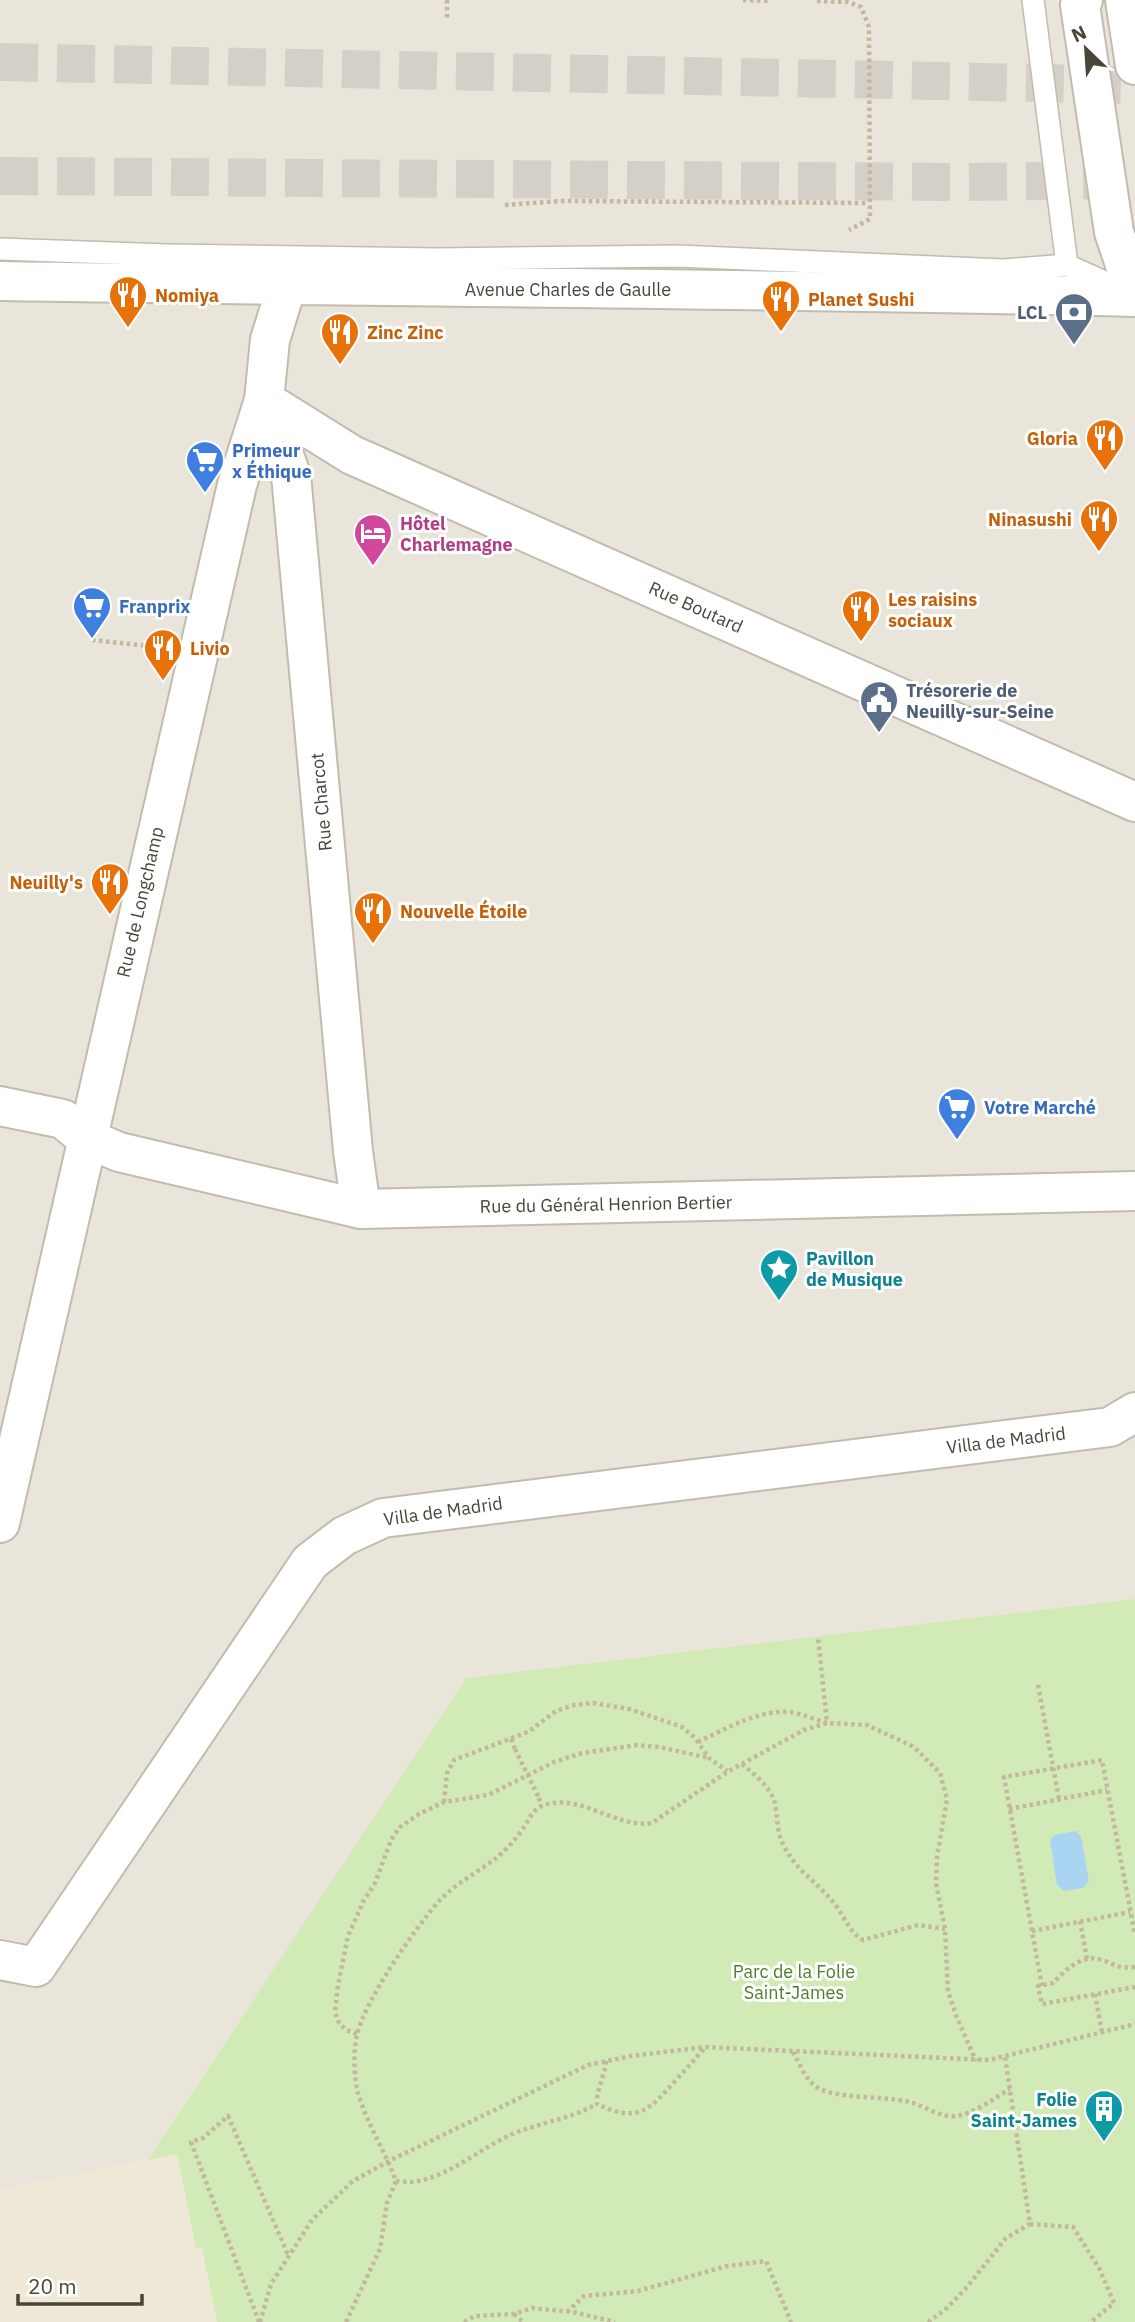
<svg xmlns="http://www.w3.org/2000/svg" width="1135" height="2322" viewBox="0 0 1135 2322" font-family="'IBM Plex Sans',sans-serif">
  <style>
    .residential { fill: #eae5da }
    .education { fill: #efe8d6 }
    .green { fill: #d2eab5 }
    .water { fill: #a9d4f2 }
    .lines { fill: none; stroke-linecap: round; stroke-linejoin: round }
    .trunk-tunnel { stroke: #d4d0c8; stroke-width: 38; stroke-dasharray: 38 19; stroke-linecap: butt }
    .service-casing { stroke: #c2bbae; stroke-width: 24 }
    .minor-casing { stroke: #c2bbae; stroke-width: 42 }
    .tertiary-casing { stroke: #c2bbae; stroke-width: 42 }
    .path { stroke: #c4b79f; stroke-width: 4.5; stroke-dasharray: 3.5 3.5; stroke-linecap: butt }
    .service { stroke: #fff; stroke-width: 21 }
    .minor { stroke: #fff; stroke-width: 38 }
    .tertiary { stroke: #fff; stroke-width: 38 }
    .path-bridge { stroke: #c4b79f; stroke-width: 4.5; stroke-dasharray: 3.5 3.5; stroke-linecap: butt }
    .labels { text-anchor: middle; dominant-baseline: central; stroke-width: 6; stroke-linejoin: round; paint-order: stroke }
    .street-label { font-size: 18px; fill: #4b4439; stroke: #fff }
    .food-label { font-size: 18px; font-weight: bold; fill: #c56008; stroke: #fff; text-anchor: start }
    .service-label { font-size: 18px; font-weight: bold; fill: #4e5e75; stroke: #fff; text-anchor: end }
    .shop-label { font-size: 18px; font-weight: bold; fill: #366cbe; stroke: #fff; text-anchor: start }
    .hotel-label { font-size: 18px; font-weight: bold; fill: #b23c85; stroke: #fff; text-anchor: start }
    .culture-label { font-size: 18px; font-weight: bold; fill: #0d838f; stroke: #fff; text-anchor: start }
    .park-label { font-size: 18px; fill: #4a7f2a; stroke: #fff }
  </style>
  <rect width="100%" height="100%" fill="#f6f3ec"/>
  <path class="residential" d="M 0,0 L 1135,0 L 1135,2322 L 0,2322 Z"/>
  <path class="education" d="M 177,2153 L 196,2248 L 202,2247 L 217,2322 L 0,2322 L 0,2190 Z"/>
  <path class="green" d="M 1135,1599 L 1135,2322 L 217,2322 L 202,2247 L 196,2248 L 177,2154 L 148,2160 L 466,1678 Z"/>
  <path class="water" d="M 1076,1831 L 1081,1837 L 1089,1881 L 1083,1888 L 1064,1891 L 1057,1885 L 1050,1840 L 1055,1835 Z"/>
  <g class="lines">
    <path class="trunk-tunnel" d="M 0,62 L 1135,85
      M 0,176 L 960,182 L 1135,180"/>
    <defs>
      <path id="service" d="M 1033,0 L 1067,265 L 1118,288
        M 0,249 L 167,255 L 437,259 L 678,256 L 1003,270 L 1067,265"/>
      <path id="minor" d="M 0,281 C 378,287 757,288 1135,297
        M 264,400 L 352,455 L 1135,802
        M 264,400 L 291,475 L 353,1151 L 361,1209
        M 0,1106 L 63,1119 L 86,1138 L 119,1152 L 361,1209 L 1135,1191
        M 0,1523 L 237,485 L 264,400 L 270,340 L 287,285
        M 0,1960 L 36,1967 L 310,1562 L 344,1536 L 383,1518 L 1110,1427 L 1135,1412"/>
      <path id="tertiary" d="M 1083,0 L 1080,5 L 1114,232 L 1135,294
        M 1125,0 L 1135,65"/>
    </defs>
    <use href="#service" class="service-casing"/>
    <use href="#minor" class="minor-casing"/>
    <use href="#tertiary" class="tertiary-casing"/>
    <path class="path" d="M 447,0 L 447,20
      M 743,0 L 771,1
      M 817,1 L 848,2 L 861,7 L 869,27 L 870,219 L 849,230
      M 505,205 L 561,201 L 868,203
      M 92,640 L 158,647
      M 1038,1685 L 1059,1799
      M 511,1739 L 515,1749
      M 698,1742 C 726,1729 757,1710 789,1712 C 801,1713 815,1720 827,1723 L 818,1637
      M 742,1764 C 754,1774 768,1785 774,1800 C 778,1814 776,1828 782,1842 C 796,1873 819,1882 837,1907 C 846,1920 850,1932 863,1940 L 918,1925 L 945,1929
      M 539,1798 L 541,1806
      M 444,1802 L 447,1773 L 454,1760 L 528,1732 L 556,1711 L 574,1705 L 593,1703 L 629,1709 L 682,1727 L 695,1738 L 709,1758 L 727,1771
      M 1009,1809 L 1107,1790
      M 1080,1921 L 1087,1959
      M 1032,1931 L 1130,1912
      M 1135,1967 C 1118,1969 1117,1965 1102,1960 C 1083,1953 1065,1970 1053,1983 L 1038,1986 L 1042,2004 L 1135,1987
      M 1042,1986 L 1004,1777 L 1102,1760 L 1135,1935
      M 1095,1994 L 1102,2032
      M 357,2034 L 346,2030 L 339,2023 L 335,2012 L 338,1985 L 348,1936 L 364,1900 L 375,1883 L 391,1840 L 400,1827 L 419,1814 L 444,1802 L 488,1795 L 554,1762 L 582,1753 L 637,1745 L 659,1747 L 709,1758
      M 793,2052 C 800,2064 805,2080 818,2088 C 838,2099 885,2096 910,2102 C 925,2106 940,2118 956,2116 C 974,2114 994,2098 1010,2089
      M 606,2061 C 605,2076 596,2090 597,2104 C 638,2124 649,2110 676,2080 C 686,2069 696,2059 705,2047
      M 396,2181 C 403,2181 411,2183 418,2181 C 452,2175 483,2146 515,2133 C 543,2122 570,2119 597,2104
      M 1030,2224 L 1073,2227 L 1099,2268 L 1114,2303 L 1091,2322
      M 567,2312 L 584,2296 L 638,2291 L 727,2266 L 766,2261 L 791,2322
      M 514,2314 L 523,2322
      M 259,2322 L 191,2142 L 203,2138 L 228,2116 L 289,2257
      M 260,2322 L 271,2284 L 312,2220 L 353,2181 L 389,2161 L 588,2065 L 631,2056 L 705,2047 L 989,2060 L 1135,2024
      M 346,2322 L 380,2249 L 387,2203 L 396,2181 C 385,2151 367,2124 358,2093 C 354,2078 353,2051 357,2035 C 365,2000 415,1928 440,1900 C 454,1885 479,1871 495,1859 C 505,1851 517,1838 524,1827 C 530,1818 533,1809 544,1805 C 581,1793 617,1829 652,1823 L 727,1772 L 804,1730 L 827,1723 L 867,1725 L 914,1747 L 940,1773 L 947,1799 L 937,1857 L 936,1883 L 945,1929 L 948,1992 L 957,2018 L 976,2061
      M 464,2322 L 475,2316 L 514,2314 L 532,2308 L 573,2312 L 615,2322
      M 928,2322 L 946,2309 L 967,2287 L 1006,2238 L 1030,2224 L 1005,2057"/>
    <use href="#service" class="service"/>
    <use href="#minor" class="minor"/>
    <use href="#tertiary" class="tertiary"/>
    <path class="path-bridge" d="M 515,1749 L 539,1798"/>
  </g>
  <defs>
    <symbol id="restaurant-pin" viewBox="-11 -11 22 30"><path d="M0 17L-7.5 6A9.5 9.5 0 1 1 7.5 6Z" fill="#e8710a" stroke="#fff"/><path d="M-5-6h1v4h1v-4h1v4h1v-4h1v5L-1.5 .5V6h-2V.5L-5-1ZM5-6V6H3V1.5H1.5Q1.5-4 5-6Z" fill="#fff"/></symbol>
    <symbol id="bank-pin" viewBox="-11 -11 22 30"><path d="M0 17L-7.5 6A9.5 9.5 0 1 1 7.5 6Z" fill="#5c6f8a" stroke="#fff"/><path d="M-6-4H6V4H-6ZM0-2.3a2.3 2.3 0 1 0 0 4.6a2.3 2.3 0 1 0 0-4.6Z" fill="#fff"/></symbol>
    <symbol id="supermarket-pin" viewBox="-11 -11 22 30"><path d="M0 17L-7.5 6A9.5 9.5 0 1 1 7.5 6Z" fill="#3f7fe0" stroke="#fff"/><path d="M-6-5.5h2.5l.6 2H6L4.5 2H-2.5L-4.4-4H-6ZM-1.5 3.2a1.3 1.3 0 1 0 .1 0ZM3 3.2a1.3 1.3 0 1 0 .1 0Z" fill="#fff"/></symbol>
    <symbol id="hotel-pin" viewBox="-11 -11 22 30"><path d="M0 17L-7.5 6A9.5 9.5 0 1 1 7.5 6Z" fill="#d1479c" stroke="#fff"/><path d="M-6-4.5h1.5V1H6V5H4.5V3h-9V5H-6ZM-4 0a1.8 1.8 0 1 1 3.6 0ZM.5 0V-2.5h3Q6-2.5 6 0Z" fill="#fff"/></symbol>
    <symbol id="civic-pin" viewBox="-11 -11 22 30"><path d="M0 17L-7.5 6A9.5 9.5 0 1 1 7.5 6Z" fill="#5c6f8a" stroke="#fff"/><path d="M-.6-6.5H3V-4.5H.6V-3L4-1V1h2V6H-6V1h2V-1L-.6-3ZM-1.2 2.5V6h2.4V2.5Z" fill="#fff"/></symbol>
    <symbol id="sight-pin" viewBox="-11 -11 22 30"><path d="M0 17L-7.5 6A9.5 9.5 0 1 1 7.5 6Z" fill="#0f9aa8" stroke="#fff"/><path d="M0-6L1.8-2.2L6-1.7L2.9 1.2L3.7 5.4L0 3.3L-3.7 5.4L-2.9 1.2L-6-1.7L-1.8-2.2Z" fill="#fff"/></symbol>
    <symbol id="building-pin" viewBox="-11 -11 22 30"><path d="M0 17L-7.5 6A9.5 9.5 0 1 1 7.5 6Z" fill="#0f9aa8" stroke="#fff"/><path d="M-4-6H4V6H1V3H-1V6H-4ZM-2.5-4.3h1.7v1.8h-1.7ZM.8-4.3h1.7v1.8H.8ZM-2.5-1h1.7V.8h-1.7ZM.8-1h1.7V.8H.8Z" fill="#fff"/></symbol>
  </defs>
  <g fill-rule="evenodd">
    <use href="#restaurant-pin" x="106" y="273" width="44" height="60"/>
    <use href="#restaurant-pin" x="759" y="277" width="44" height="60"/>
    <use href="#bank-pin" x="1052" y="290" width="44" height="60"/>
    <use href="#restaurant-pin" x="318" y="310" width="44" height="60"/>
    <use href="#restaurant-pin" x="1083" y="416" width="44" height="60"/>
    <use href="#supermarket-pin" x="183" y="438" width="44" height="60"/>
    <use href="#restaurant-pin" x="1077" y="497" width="44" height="60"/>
    <use href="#hotel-pin" x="351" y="511" width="44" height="60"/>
    <use href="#supermarket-pin" x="70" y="584" width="44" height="60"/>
    <use href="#restaurant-pin" x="839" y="587" width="44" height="60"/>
    <use href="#restaurant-pin" x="141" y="626" width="44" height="60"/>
    <use href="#civic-pin" x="857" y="678" width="44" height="60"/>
    <use href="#restaurant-pin" x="88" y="860" width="44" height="60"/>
    <use href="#restaurant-pin" x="351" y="889" width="44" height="60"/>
    <use href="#supermarket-pin" x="935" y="1085" width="44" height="60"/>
    <use href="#sight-pin" x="757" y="1246" width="44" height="60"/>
    <use href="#building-pin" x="1082" y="2087" width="44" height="60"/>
  </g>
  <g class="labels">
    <g class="street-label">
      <text x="568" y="289">Avenue Charles de Gaulle</text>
      <text transform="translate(696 607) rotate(24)">Rue Boutard</text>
      <text transform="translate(321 802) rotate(-95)">Rue Charcot</text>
      <text transform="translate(140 902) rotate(-77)">Rue de Longchamp</text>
      <text transform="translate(606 1204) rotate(-1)">Rue du Général Henrion Bertier</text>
      <text transform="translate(1006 1440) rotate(-7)">Villa de Madrid</text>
      <text transform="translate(443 1511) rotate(-8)">Villa de Madrid</text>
    </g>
    <g class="food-label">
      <text x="155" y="295">Nomiya</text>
      <text x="808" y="299">Planet Sushi</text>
      <text x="367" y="332">Zinc Zinc</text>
      <text x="1078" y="438" text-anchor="end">Gloria</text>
      <text x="1072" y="519" text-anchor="end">Ninasushi</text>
      <text x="888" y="599">Les raisins<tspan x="888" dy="21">sociaux</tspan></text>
      <text x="190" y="648">Livio</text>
      <text x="83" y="882" text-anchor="end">Neuilly's</text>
      <text x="400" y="911">Nouvelle Étoile</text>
    </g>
    <g class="service-label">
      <text x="1047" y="312">LCL</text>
      <text x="906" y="690" text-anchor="start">Trésorerie de<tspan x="906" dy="21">Neuilly-sur-Seine</tspan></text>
    </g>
    <g class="shop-label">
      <text x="232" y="450">Primeur<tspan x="232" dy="21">x Éthique</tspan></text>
      <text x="119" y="606">Franprix</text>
      <text x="984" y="1107">Votre Marché</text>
    </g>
    <g class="hotel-label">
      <text x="400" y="523">Hôtel<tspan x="400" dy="21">Charlemagne</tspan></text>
    </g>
    <g class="culture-label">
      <text x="806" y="1258">Pavillon<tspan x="806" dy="21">de Musique</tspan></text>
      <text x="1077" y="2099" text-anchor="end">Folie<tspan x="1077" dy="21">Saint-James</tspan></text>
    </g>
    <g class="park-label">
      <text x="794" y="1971">Parc de la Folie<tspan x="794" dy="21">Saint-James</tspan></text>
    </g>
  </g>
  <g transform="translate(1086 49) rotate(335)" stroke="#ffffff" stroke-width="5" paint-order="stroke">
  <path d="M0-5L12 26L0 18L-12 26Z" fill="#4b4439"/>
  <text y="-10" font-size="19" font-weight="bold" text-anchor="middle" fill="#4b4439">N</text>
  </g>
  <path d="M18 2294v10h124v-10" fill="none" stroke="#4b4439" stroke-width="3.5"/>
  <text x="28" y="2294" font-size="21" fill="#4b4439" stroke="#ffffff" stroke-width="5" paint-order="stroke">20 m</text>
</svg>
